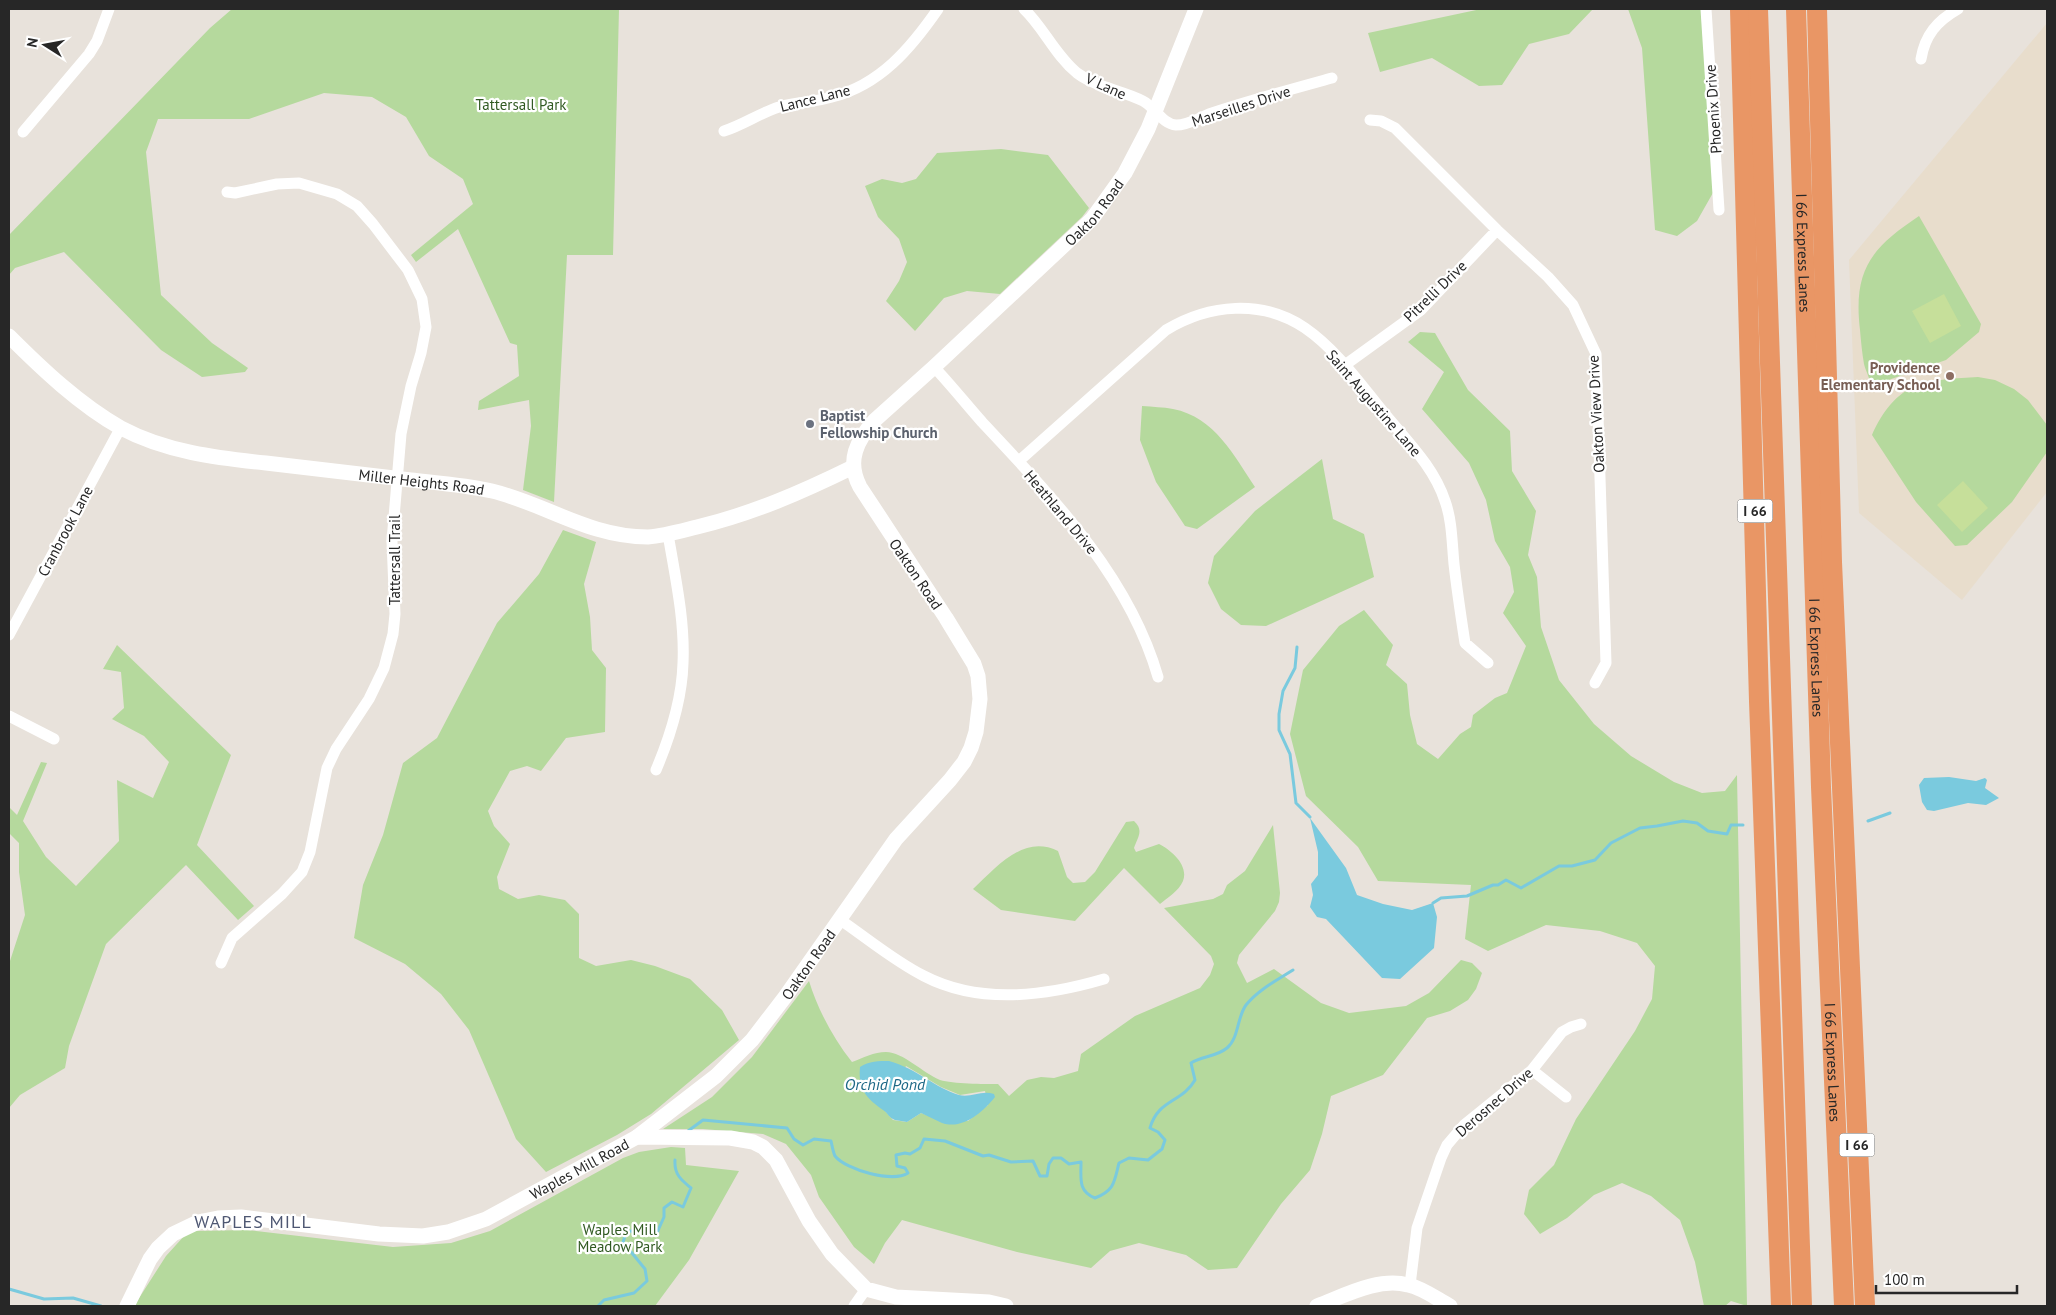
<svg xmlns="http://www.w3.org/2000/svg" width="2056" height="1315" viewBox="0 0 2056 1315" font-family="'PT Sans',sans-serif">
  <style>
    .education { fill: #e8ddcc }
    .green { fill: #b5d99d; fill-rule: evenodd }
    .pitch { fill: #c6df9a }
    .water { fill: #7acade }
    .lines { fill: none; stroke-linecap: round; stroke-linejoin: round }
    .stream { stroke: #7acade; stroke-width: 3 }
    .street { stroke: #fff; stroke-width: 11 }
    .secondary { stroke: #fff; stroke-width: 15 }
    .highway { stroke: #e99665; stroke-width: 20 }
    .education-dot { fill: #8d6e63; stroke: #fff; stroke-width: 2 }
    .worship-dot { fill: #6b7280; stroke: #fff; stroke-width: 2 }
    .labels { text-anchor: middle; dominant-baseline: central; stroke-width: 4.5; stroke-linejoin: round; paint-order: stroke }
    .shield { fill: #fff; stroke: #686868; stroke-width: 1 }
    .shield-label { font-size: 14px; font-weight: bold; fill: #272727 }
    .street-label { font-size: 15px; fill: #272727; stroke: #fff }
    .park-label { font-size: 15px; fill: #315a22; stroke: #fff }
    .education-label { font-size: 15px; font-weight: bold; fill: #785e54; stroke: #fff; text-anchor: end }
    .worship-label { font-size: 15px; font-weight: bold; fill: #5b616d; stroke: #fff; text-anchor: start }
    .water-label { font-size: 16px; font-style: italic; fill: #1d6886; stroke: #fff }
    .quarter-label { font-size: 18px; letter-spacing: 1px; fill: #4e5772; stroke: #fff }
  </style>
  <rect width="100%" height="100%" fill="#e8e2db"/>
  <path class="education" d="M 2047,23 L 2047,492 L 1962,600 L 1859,513 L 1849,260 Z"/>
  <path class="green" d="M 232,9 L 619,9 L 613,255 L 567,255 L 554,502 L 523,490 L 531,426 L 529,400 L 478,410 L 479,401 L 519,376 L 517,345 L 510,343 L 458,229 L 416,262 L 411,255 L 473,204 L 463,179 L 429,156 L 406,117 L 372,97 L 324,93 L 249,119 L 158,119 L 146,152 L 161,295 L 212,343 L 248,368 L 245,372 L 202,377 L 161,350 L 64,252 L 15,268 L 9,275 L 9,235 L 210,28 Z
    M 1481,9 L 1593,9 L 1569,34 L 1529,44 L 1502,85 L 1479,86 L 1432,58 L 1380,72 L 1368,33 Z
    M 1628,9 L 1701,9 L 1714,191 L 1697,221 L 1677,236 L 1655,230 L 1642,48 Z
    M 1001,149 L 1048,155 L 1089,208 L 1082,217 L 1000,294 L 967,291 L 944,298 L 915,331 L 886,301 L 899,281 L 907,262 L 899,239 L 878,217 L 865,186 L 882,179 L 902,183 L 916,179 L 937,153 Z
    M 1919,216 L 1981,324 L 1979,332 L 1946,360 L 1871,386 C 1870,378 1866,372 1864,364 C 1862,353 1861,341 1860,330 C 1853,270 1871,248 1919,216 Z
    M 1420,332 L 1435,333 L 1468,390 L 1510,431 L 1512,471 L 1536,511 L 1528,555 L 1537,577 L 1541,627 L 1559,680 L 1594,724 L 1631,756 L 1674,782 L 1702,793 L 1725,791 L 1737,775 L 1747,1306 L 1731,1301 L 1725,1306 L 1704,1306 L 1695,1262 L 1680,1220 L 1651,1196 L 1622,1183 L 1594,1195 L 1567,1218 L 1540,1234 L 1524,1214 L 1529,1190 L 1554,1165 L 1576,1119 L 1635,1031 L 1652,999 L 1655,966 L 1637,943 L 1600,931 L 1546,925 L 1488,951 L 1465,939 L 1471,885 L 1378,881 L 1358,847 L 1306,796 L 1290,734 L 1303,670 L 1339,626 L 1364,610 L 1393,645 L 1386,665 L 1407,684 L 1410,715 L 1417,744 L 1438,759 L 1460,734 L 1471,727 L 1473,715 L 1495,698 L 1507,693 L 1526,646 L 1503,613 L 1514,592 L 1510,567 L 1495,541 L 1486,500 L 1469,463 L 1422,409 L 1444,372 L 1408,342 Z
    M 1978,377 L 1995,380 L 2014,389 L 2028,400 L 2047,425 L 2047,452 L 2012,502 L 1967,545 L 1955,546 L 1916,502 L 1872,435 C 1879,418 1894,395 1912,388 C 1932,379 1957,378 1978,377 Z
    M 1142,406 C 1153,407 1163,407 1173,409 C 1215,417 1234,456 1255,487 L 1197,529 L 1185,526 L 1156,482 L 1140,440 Z
    M 1322,459 L 1333,519 L 1364,534 L 1374,577 L 1266,626 L 1241,625 L 1221,609 L 1208,583 L 1214,556 L 1255,511 Z
    M 563,530 L 596,542 L 584,584 L 590,617 L 592,650 L 606,668 L 605,732 L 566,738 L 541,771 L 527,766 L 510,771 L 488,811 L 494,826 L 510,844 L 497,877 L 499,889 L 518,899 L 539,895 L 565,900 L 579,914 L 579,958 L 596,966 L 631,960 L 655,966 L 690,979 L 722,1010 L 739,1040 L 651,1114 L 617,1135 L 546,1172 L 516,1139 L 469,1030 L 441,994 L 405,964 L 354,938 L 363,885 L 383,835 L 403,763 L 437,738 L 497,623 L 539,574 Z
    M 117,645 L 231,755 L 197,845 L 254,906 L 238,920 L 186,865 L 106,944 L 69,1046 L 65,1068 L 20,1095 L 9,1108 L 9,964 L 25,915 L 19,872 L 19,843 L 9,833 L 9,807 L 17,815 L 41,762 L 47,763 L 23,821 L 46,857 L 76,886 L 119,841 L 117,780 L 153,798 L 169,762 L 144,736 L 112,719 L 124,708 L 121,672 L 103,669 Z
    M 1134,821 C 1144,830 1138,837 1134,848 L 1136,852 L 1159,844 C 1171,850 1189,865 1183,881 C 1179,891 1167,898 1160,904 L 1124,868 L 1075,921 L 1001,910 L 973,889 C 997,867 1023,834 1058,851 L 1067,877 L 1073,883 L 1085,882 L 1095,872 L 1126,822 Z
    M 1273,825 L 1280,893 L 1279,902 L 1275,911 L 1239,955 L 1237,963 L 1247,983 L 1274,969 L 1321,1003 L 1349,1013 L 1406,1006 L 1429,993 L 1461,960 L 1472,963 L 1482,973 L 1476,989 L 1468,1000 L 1450,1011 L 1427,1018 L 1383,1075 L 1331,1096 L 1322,1134 L 1310,1170 L 1281,1204 L 1237,1268 L 1208,1270 L 1186,1255 L 1139,1243 L 1110,1251 L 1091,1268 L 1017,1252 L 902,1220 L 885,1243 L 874,1264 L 854,1247 L 819,1197 L 811,1175 L 786,1144 L 763,1134 L 703,1129 L 663,1129 L 712,1097 L 752,1057 L 809,981 C 818,1010 833,1038 852,1062 C 863,1058 874,1052 886,1052 C 903,1052 923,1073 940,1080 C 953,1084 984,1084 998,1084 L 1009,1096 L 1027,1080 L 1041,1077 L 1054,1078 L 1078,1071 L 1081,1054 L 1135,1016 L 1200,988 L 1210,975 L 1214,964 L 1211,956 L 1164,908 L 1213,899 L 1223,894 L 1227,885 L 1245,871 ZM 906,1066 L 941,1087 L 960,1095 L 985,1091 L 988,1105 L 968,1121 L 929,1116 L 921,1113 L 907,1122 L 893,1120 L 885,1111 Z
    M 671,1147 L 685,1148 L 686,1165 L 739,1171 L 689,1260 L 655,1306 L 134,1306 L 166,1256 L 185,1235 L 195,1231 L 247,1230 L 393,1247 L 451,1243 L 490,1231 L 623,1158 L 639,1152 Z"/>
  <path class="pitch" d="M 1944,294 L 1961,326 L 1930,343 L 1912,311 Z
    M 1963,481 L 1988,508 L 1962,532 L 1937,505 Z"/>
  <path class="water" d="M 1949,777 L 1976,781 L 1985,778 L 1987,780 L 1985,788 L 1999,798 L 1986,805 L 1968,803 L 1934,811 L 1927,810 L 1922,802 L 1919,785 L 1924,778 Z
    M 1310,818 L 1346,868 L 1357,895 L 1383,904 L 1412,910 L 1433,903 L 1437,917 L 1434,948 L 1400,979 L 1382,978 L 1326,919 L 1317,917 L 1310,907 L 1313,895 L 1311,884 L 1318,875 L 1318,852 Z
    M 889,1061 C 916,1068 935,1088 959,1095 C 971,1098 981,1090 994,1094 L 995,1097 C 983,1112 963,1130 942,1123 C 935,1120 928,1116 921,1113 L 907,1122 C 903,1121 899,1121 895,1120 C 889,1118 888,1113 883,1110 C 866,1098 858,1089 860,1067 C 869,1061 879,1061 889,1061 Z"/>
  <g class="lines">
    <path class="stream" d="M 1297,647 L 1295,668 L 1283,691 L 1279,714 L 1279,730 L 1290,754 L 1296,803 L 1310,817
      M 1868,821 L 1890,813
      M 1433,903 L 1441,898 L 1467,896 L 1493,885 L 1498,885 L 1506,880 L 1521,888 L 1559,866 L 1572,866 L 1595,860 L 1611,843 L 1640,828 L 1657,826 L 1683,821 L 1697,823 L 1708,831 L 1727,834 L 1731,825 L 1743,825
      M 688,1131 L 703,1120 L 787,1128 L 794,1139 L 803,1145 L 814,1139 L 831,1141 C 832,1145 833,1152 835,1156 C 846,1170 893,1183 908,1173 L 905,1168 L 897,1166 L 896,1155 L 905,1153 L 910,1154 L 920,1148 L 924,1139 L 945,1141 L 983,1156 L 989,1155 L 1011,1162 L 1033,1161 L 1040,1176 L 1047,1176 L 1049,1164 L 1053,1158 L 1061,1158 L 1069,1164 L 1081,1162 C 1081,1179 1078,1191 1095,1198 C 1115,1190 1114,1182 1119,1163 L 1129,1158 L 1148,1160 L 1162,1149 L 1165,1140 L 1158,1132 L 1150,1128 C 1158,1099 1182,1103 1195,1080 L 1191,1063 C 1202,1056 1216,1057 1227,1048 C 1239,1038 1237,1017 1246,1005 C 1258,990 1277,980 1293,970
      M 9,1289 L 44,1299 L 73,1298 L 101,1306
      M 598,1306 L 604,1300 L 634,1293 L 647,1281 L 645,1269 L 623,1242 L 626,1233 L 634,1230 L 656,1235 L 664,1217 L 664,1208 L 672,1202 L 683,1207 L 691,1188 C 681,1180 674,1174 675,1160"/>
    <path class="street" d="M 1024,9 C 1044,28 1055,55 1077,73 C 1097,88 1122,90 1143,101 C 1155,107 1162,124 1176,125 C 1189,125 1200,117 1212,113 C 1251,100 1292,89 1332,78
      M 1706,9 L 1719,210
      M 1921,59 C 1925,35 1937,21 1958,9
      M 1370,120 L 1381,121 L 1395,128 L 1497,230 L 1548,277 L 1573,305 L 1596,354 L 1606,663 L 1595,683
      M 724,131 C 743,125 760,113 779,107 C 797,102 815,102 832,97 C 880,85 911,48 938,9
      M 23,132 L 89,54 L 97,41 L 109,9
      M 1345,365 L 1421,310 L 1497,230
      M 934,367 C 951,385 966,404 982,422 C 1052,497 1129,576 1158,677
      M 1019,461 L 1166,330 C 1209,304 1262,299 1305,328 C 1337,350 1361,385 1385,414 C 1407,441 1434,467 1445,501 C 1452,520 1452,543 1454,564 C 1457,591 1461,617 1465,643 L 1488,663
      M 9,635 L 121,427
      M 9,716 L 54,739
      M 656,770 C 670,737 682,698 683,663 C 685,620 675,576 668,534
      M 839,919 C 867,938 894,961 924,976 C 980,1005 1046,996 1104,979
      M 221,963 L 232,938 L 282,894 L 302,872 L 310,852 L 327,768 L 336,749 L 369,699 L 384,668 L 393,634 L 395,614 L 392,541 L 401,434 L 411,386 L 421,353 L 426,327 L 422,299 L 408,270 L 373,224 L 357,206 L 337,194 L 299,183 L 277,184 L 235,193 L 227,192
      M 1532,1070 L 1566,1097
      M 1410,1285 L 1417,1228 L 1441,1158 L 1447,1145 L 1464,1125 L 1532,1070 L 1562,1032 L 1571,1027 L 1581,1024
      M 854,1306 L 866,1289"/>
    <g class="secondary">
      <path id="s1" d="M 9,336 C 42,369 80,405 121,428 C 166,452 217,458 266,463 C 314,469 363,474 411,480 C 438,483 465,485 492,491 C 546,504 589,537 648,537 C 664,536 681,531 697,527 C 752,514 802,492 853,467"/>
      <path id="s2" d="M 637,1137 L 716,1076 L 752,1040 L 785,997 L 896,839 L 950,780 L 964,762 L 971,748 L 976,732 L 980,699 L 978,676 L 974,664 L 946,618 L 860,487 C 846,461 857,440 875,420 L 934,367 L 1092,219 L 1125,173 L 1148,129 L 1196,9"/>
      <path id="s3" d="M 127,1306 L 150,1259 L 158,1248 L 173,1234 L 198,1222 L 218,1218 L 241,1217 L 379,1234 L 423,1236 L 448,1232 L 486,1219 L 637,1137 L 730,1138 L 753,1142 L 763,1147 L 776,1160 L 809,1221 L 825,1244 L 832,1254 L 866,1289 L 896,1297 L 989,1302 L 1006,1306"/>
      <path d="M 1317,1306 C 1344,1296 1378,1277 1408,1285 C 1423,1288 1437,1299 1450,1306"/>
    </g>
    <g class="highway">
      <path d="M 1740,9 L 1759,701 L 1781,1306"/>
      <path d="M 1758,9 L 1802,1306"/>
      <path id="s4" d="M 1796,9 L 1821,787 L 1844,1306"/>
      <path d="M 1817,9 L 1832,562 L 1865,1306"/>
    </g>
  </g>
  <circle class="education-dot" cx="1950" cy="376" r="5"/>
  <circle class="worship-dot" cx="810" cy="424" r="5"/>
  <g class="labels">
    <g class="shield">
      <rect x="1737.5" y="499.5" width="35" height="23" rx="4"/>
      <rect x="1839.5" y="1133.5" width="35" height="23" rx="4"/>
    </g>
    <g class="shield-label">
      <text x="1755" y="511">I 66</text>
      <text x="1857" y="1145">I 66</text>
    </g>
    <g class="street-label">
      <text transform="translate(1106 86) rotate(24)">V Lane</text>
      <text transform="translate(815 98) rotate(-14)">Lance Lane</text>
      <text transform="translate(1241 106) rotate(-18)">Marseilles Drive</text>
      <text transform="translate(1713 109) rotate(-94)">Phoenix Drive</text>
      <text stroke="none"><textPath href="#s2" startOffset="1189">Oakton Road</textPath></text>
      <text stroke="none"><textPath href="#s4" startOffset="244">I 66 Express Lanes</textPath></text>
      <text transform="translate(1435 291) rotate(-44)">Pitrelli Drive</text>
      <text transform="translate(1374 403) rotate(49)">Saint Augustine Lane</text>
      <text transform="translate(1596 414) rotate(-93)">Oakton View Drive</text>
      <text stroke="none"><textPath href="#s1" startOffset="452">Miller Heights Road</textPath></text>
      <text transform="translate(1061 512) rotate(50)">Heathland Drive</text>
      <text transform="translate(65 531) rotate(-62)">Cranbrook Lane</text>
      <text transform="translate(394 560) rotate(-90)">Tattersall Trail</text>
      <text transform="translate(916 574) rotate(56)">Oakton Road</text>
      <text stroke="none"><textPath href="#s4" startOffset="649">I 66 Express Lanes</textPath></text>
      <text stroke="none"><textPath href="#s2" startOffset="245">Oakton Road</textPath></text>
      <text stroke="none"><textPath href="#s4" startOffset="1054">I 66 Express Lanes</textPath></text>
      <text transform="translate(1494 1102) rotate(-41)">Derosnec Drive</text>
      <text stroke="none"><textPath href="#s3" startOffset="512">Waples Mill Road</textPath></text>
    </g>
    <g class="park-label">
      <text x="521" y="104">Tattersall Park</text>
      <text x="620" y="1229">Waples Mill<tspan x="620" dy="17">Meadow Park</tspan></text>
    </g>
    <g class="education-label">
      <text x="1940" y="367">Providence<tspan x="1940" dy="17">Elementary School</tspan></text>
    </g>
    <g class="worship-label">
      <text x="820" y="415">Baptist<tspan x="820" dy="17">Fellowship Church</tspan></text>
    </g>
    <g class="water-label">
      <text x="885" y="1084">Orchid Pond</text>
    </g>
    <g class="quarter-label">
      <text x="253" y="1221">WAPLES MILL</text>
    </g>
  </g>
  <rect width="2056" height="1315" fill="none" stroke="#272727" stroke-width="20"/>
  <g transform="translate(45 45) rotate(281)" stroke="#ffffff" stroke-width="4" paint-order="stroke">
  <path d="M0-4L9 19L0 12L-9 19Z" fill="#272727"/>
  <text y="-8" font-size="14" font-weight="bold" text-anchor="middle" fill="#272727">N</text>
  </g>
  <path d="M1876 1285v8h141v-8" fill="none" stroke="#272727" stroke-width="2.5"/>
  <text x="1884" y="1285" font-size="15" fill="#272727" stroke="#ffffff" stroke-width="4" paint-order="stroke">100 m</text>
</svg>
